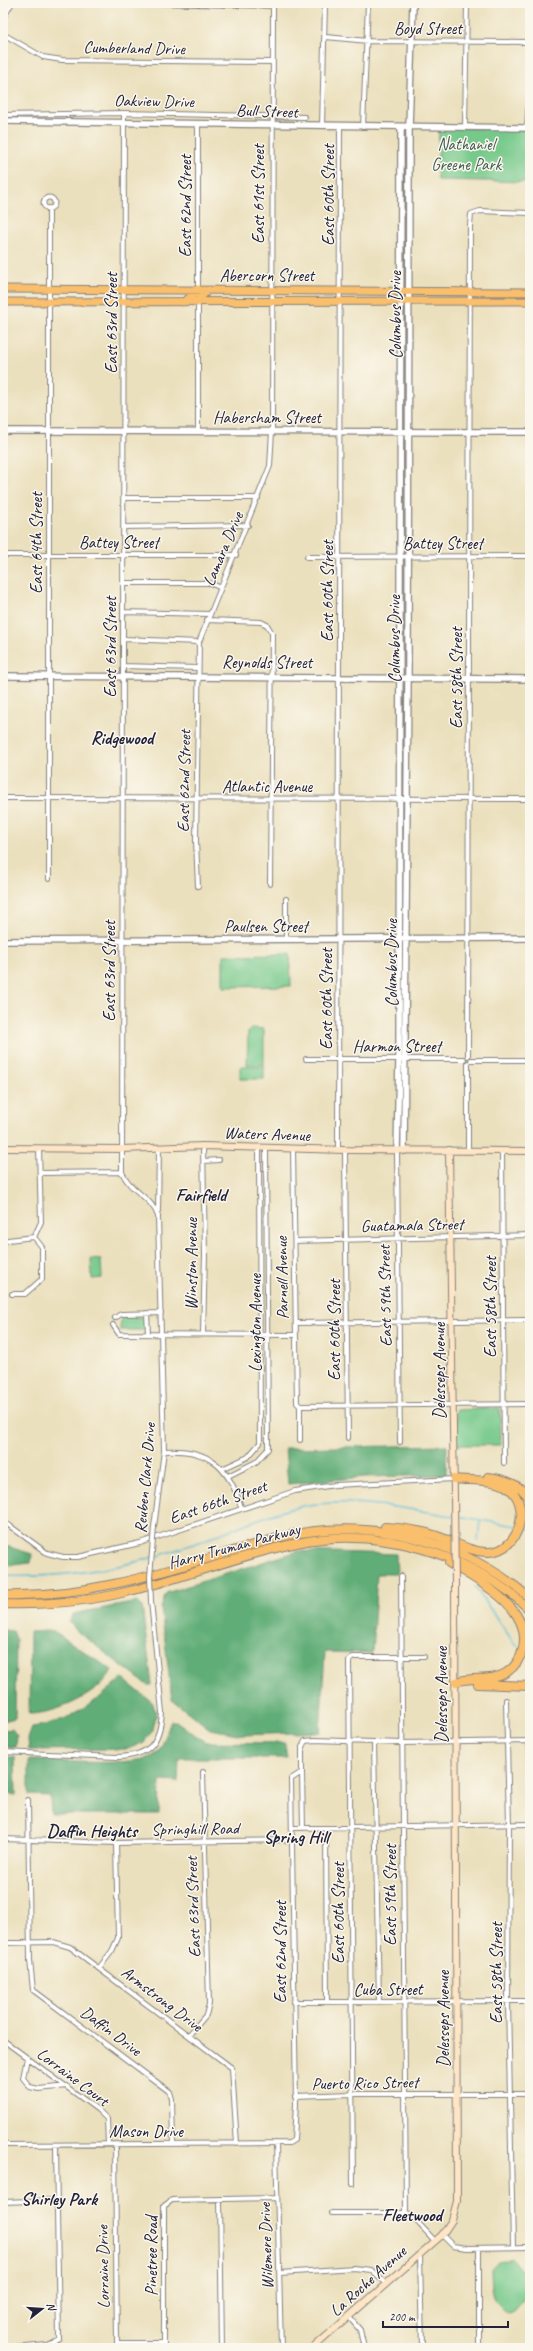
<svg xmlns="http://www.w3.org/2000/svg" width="533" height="2351" viewBox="0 0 533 2351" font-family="Caveat,sans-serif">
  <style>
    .green { fill: #76c98b; stroke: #4c7663 }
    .forest { fill: #60ad77; stroke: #416859 }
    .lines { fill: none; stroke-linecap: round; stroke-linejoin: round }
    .stream { stroke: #56bbd4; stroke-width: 1.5 }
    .minor-casing { stroke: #86817c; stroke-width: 6 }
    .tertiary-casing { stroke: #86817c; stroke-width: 8 }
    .secondary-casing { stroke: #86817c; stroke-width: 8 }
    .primary-casing { stroke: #86817c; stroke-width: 9 }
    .motorway-casing { stroke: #86817c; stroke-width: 10 }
    .minor { stroke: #fff; stroke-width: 4 }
    .tertiary { stroke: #fff; stroke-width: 5.5 }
    .secondary { stroke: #fde5c5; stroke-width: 6 }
    .primary { stroke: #f9bf6d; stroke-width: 7 }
    .motorway { stroke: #f9bf6d; stroke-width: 8 }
    .minor-bridge-casing { stroke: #86817c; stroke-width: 6; stroke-linecap: butt }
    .secondary-bridge-casing { stroke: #86817c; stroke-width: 8; stroke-linecap: butt }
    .minor-bridge { stroke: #fff; stroke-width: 4 }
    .secondary-bridge { stroke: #fde5c5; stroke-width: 6 }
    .labels { text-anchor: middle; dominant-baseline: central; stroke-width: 3; stroke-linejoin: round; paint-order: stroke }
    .street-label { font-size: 17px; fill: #22223b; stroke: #fbf7ec }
    .park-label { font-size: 17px; fill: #3f5c57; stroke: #fbf7ec }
    .neighbourhood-label { font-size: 18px; font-weight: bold; fill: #22223b; stroke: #fbf7ec }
  </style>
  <rect width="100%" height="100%" fill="#fbf7ec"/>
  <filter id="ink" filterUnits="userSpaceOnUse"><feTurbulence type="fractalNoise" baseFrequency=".025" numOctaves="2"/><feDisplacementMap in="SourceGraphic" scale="8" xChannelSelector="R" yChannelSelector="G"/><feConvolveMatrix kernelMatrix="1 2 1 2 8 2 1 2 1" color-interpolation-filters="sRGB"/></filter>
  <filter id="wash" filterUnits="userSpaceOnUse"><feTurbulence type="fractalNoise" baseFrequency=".012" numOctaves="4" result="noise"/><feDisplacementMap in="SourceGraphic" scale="16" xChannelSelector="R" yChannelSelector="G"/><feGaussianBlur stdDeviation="0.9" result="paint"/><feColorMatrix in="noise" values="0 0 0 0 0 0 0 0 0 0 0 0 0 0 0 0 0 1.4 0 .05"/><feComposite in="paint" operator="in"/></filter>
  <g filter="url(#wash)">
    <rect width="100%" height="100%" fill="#ebe0bd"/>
    <path class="green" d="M 439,128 L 530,128 L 530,182 L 437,180 Z
      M 290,954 L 291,986 L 223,987 L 223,955 Z
      M 252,1028 L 264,1029 L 264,1065 L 247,1065 L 248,1032 Z
      M 240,1067 L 264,1067 L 264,1079 L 240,1079 Z
      M 91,1259 L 101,1260 L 102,1278 L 92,1279 Z
      M 121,1317 L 146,1317 L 146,1330 L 120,1330 Z
      M 500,1408 L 501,1445 L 456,1445 L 456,1410 Z
      M 511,2258 L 530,2282 L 530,2294 L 514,2312 L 508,2313 C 491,2301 492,2289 491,2270 L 499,2261 Z"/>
    <path class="forest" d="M 447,1445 L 446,1475 L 365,1477 L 288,1484 L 285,1448 Z
      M 3,1545 L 32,1554 L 31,1563 L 3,1566 Z
      M 298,1551 L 396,1554 L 397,1574 L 377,1574 L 372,1653 L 325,1652 L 320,1732 L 243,1735 L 210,1729 L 172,1700 L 161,1608 L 166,1593 Z
      M 137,1602 L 142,1606 L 152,1685 L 147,1685 L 78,1632 L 69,1622 L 73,1614 Z
      M 3,1630 L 13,1631 L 16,1639 L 15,1718 L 3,1721 Z
      M 49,1631 L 55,1632 L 112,1670 C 100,1695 55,1714 29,1714 L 30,1632 Z
      M 122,1678 L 153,1703 L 156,1715 L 153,1730 L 144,1742 L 128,1749 L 29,1750 L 28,1739 L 32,1727 C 70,1722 94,1704 122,1678 Z
      M 171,1721 L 176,1721 L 205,1742 L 285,1743 L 287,1758 L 179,1758 L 178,1782 L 160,1781 L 159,1814 L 51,1814 L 50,1796 L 29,1795 L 29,1760 C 52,1760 145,1769 158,1752 C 164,1744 167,1730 171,1721 Z
      M 12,1729 L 17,1736 L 16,1747 L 3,1747 L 3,1730 Z
      M 3,1757 L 15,1757 L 16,1795 L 3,1793 Z"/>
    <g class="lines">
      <path class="stream" d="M 457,1516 L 516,1526
        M 522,1527 L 530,1529
        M 478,1541 L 480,1520
        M 3,1576 C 63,1578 122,1569 179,1549 C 216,1537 253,1519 290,1509 C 342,1495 401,1508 453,1516
        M 475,1587 L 514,1643 L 518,1646
        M 525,1615 L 530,1623"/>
    </g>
  </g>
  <g filter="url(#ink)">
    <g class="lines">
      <defs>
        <path id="minor" d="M 158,3 L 273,6
          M 3,18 L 12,3
          M 3,34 L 43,57 L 62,60 L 272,62
          M 326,37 L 368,41 L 530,42
          M 124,113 L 122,1172 C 130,1192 151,1196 158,1216 L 164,1451 L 154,1527
          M 3,115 L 124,113 L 305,117
          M 198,123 L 198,289
          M 322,126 L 325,3
          M 363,127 L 368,3
          M 465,127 L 467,3
          M 527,128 L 530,83
          M43.5 203a5.5 5.5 0 1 1 11 0a5.5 5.5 0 1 1-11 0Z
          M 198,431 L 198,303
          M 124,498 L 258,498
          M 124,527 L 248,525
          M 3,555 L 236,555
          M 307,557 L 530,556
          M 123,583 L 210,583 L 221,588
          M 123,612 L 209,614
          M 207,620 L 261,622 L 267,625 L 272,633 L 270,884
          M 123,639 L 199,642
          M 123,666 L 197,668
          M 3,798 L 530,799
          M 49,879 L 49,208
          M 198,886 L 196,841 L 199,642 L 270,466 L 272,431 L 273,3
          M 286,899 L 286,940
          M 468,1056 L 470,225 L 471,214 L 480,211 L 530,213
          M 306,1059 L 464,1059
          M 471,1060 L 530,1060
          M 203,1146 L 205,1254 L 203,1334
          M 293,1149 L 297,1403 L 300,1406 L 530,1404
          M 338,1150 L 340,127
          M 345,1150 L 348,1438
          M 397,1151 L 400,1442
          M 468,1151 L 468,1063
          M 502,1151 L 504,1463
          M 204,1161 L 219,1160
          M 40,1173 L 122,1172
          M 158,1211 L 159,1148
          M 295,1241 L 530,1235
          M 3,1243 L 8,1240 L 34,1237
          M 12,1294 L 25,1294 L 42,1279 L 42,1247 L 34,1237 L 41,1222 L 39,1148
          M 147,1313 L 148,1334
          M 115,1318 L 121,1314 L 161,1313
          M 296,1323 L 530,1320
          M 113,1325 L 119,1334 L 296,1335
          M 300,1440 L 300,1406
          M 164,1451 C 208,1448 229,1466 241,1507
          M 222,1469 L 248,1457 L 260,1443 L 259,1148
          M 228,1476 L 256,1462 L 268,1449 L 266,1148
          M 3,1521 L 47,1553 L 63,1557 L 78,1557 L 140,1543 L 295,1491 L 335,1485 L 454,1479
          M 401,1576 L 406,2213
          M 506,1700 L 509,1825 L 508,2001 L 513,2247
          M 529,1741 L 530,1757
          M 374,1742 L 379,2002
          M 3,1752 L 117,1757 C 149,1756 160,1744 162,1712 L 151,1601
          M 302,1772 L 303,1828
          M 28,1800 L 30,1960 L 33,1990 L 170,2092 L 172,2099 L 173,2143
          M 292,1828 L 530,1824
          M 326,1828 L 327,2002
          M 3,1839 L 116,1843 L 292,1840
          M 3,1943 L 53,1942 L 70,1947 L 232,2068 L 237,2144
          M 99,1968 L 112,1951 L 118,1938 L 116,1843
          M 293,2002 L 530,2001
          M 189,2035 L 206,2015 L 209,2004 L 203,1772
          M 3,2040 L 98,2110 L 107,2119 L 108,2144
          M 27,2058 L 23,2078 L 30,2087 L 39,2089 L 67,2086
          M 295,2096 L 352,2094 L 530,2094
          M 276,2143 L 281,2348
          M 115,2144 L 117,2343 L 164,2343
          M 3,2145 L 289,2143 L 294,2140 L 296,2104 L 291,1779 L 302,1772 L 302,1747 L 305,1741 L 315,1740 L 402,1743 L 530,1741
          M 353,2184 L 349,1661 L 353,1657 L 424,1657
          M 220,2199 L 222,2348
          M 3,2202 L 58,2200
          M 332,2213 L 406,2213 L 410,2214 L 435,2241
          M 442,2235 L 453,2246 L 467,2248 L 530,2247
          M 420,2254 L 422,2348
          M 280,2273 L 354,2268 L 371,2270 L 385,2283
          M 349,2317 L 360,2330 L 364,2348
          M 15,2348 L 47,2345 L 59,2339 L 56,2146
          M 164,2348 L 164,2206 L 172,2200 L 277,2198
          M 479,2348 L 479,2248"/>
        <path id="tertiary" d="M 3,121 L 530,128
          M 3,431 L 530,432
          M 3,676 L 530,679
          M 3,941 L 530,938
          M 397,1151 L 399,1059 L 401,127
          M 404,1151 L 408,678 L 409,127 L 413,3"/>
        <path id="secondary" d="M 3,1148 L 122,1149 L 203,1146 L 345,1150 L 530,1151
          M 449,1150 L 454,1496
          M 313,2348 L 442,2235 L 452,2220 L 457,2201 L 455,1585"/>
        <path id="primary" d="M 3,289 L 530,292
          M 3,302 L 530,301
          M 183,302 L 191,297 L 198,289
          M 198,303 L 199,298 L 209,290"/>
        <path id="motorway" d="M 488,1477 C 505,1479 520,1484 530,1499
          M 385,1527 C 403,1528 420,1530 437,1536 C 453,1541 472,1553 489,1552 C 521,1551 533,1501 505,1486 C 491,1479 470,1481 454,1479
          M 449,1563 C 478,1581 532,1607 523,1648 C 521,1658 515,1667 506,1673 C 491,1682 472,1676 456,1682
          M 3,1595 C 104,1598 186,1563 281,1537 C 369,1516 461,1539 530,1598
          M 3,1604 C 44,1605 86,1602 126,1592 C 184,1578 239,1555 297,1543 C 379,1526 470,1553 530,1610
          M 478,1684 L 530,1686"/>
      </defs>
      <use href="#minor" class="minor-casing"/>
      <use href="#tertiary" class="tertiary-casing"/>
      <use href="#secondary" class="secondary-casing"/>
      <use href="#primary" class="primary-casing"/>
      <use href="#motorway" class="motorway-casing"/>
      <use href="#minor" class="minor"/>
      <use href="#tertiary" class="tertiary"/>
      <use href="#secondary" class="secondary"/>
      <use href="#primary" class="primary"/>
      <use href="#motorway" class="motorway"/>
      <defs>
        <path id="minor-bridge" d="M 151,1601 L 150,1577 L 154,1527"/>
        <path id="secondary-bridge" d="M 454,1496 L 455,1585"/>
      </defs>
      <use href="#minor-bridge" class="minor-bridge-casing"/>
      <use href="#secondary-bridge" class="secondary-bridge-casing"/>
      <use href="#minor-bridge" class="minor-bridge"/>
      <use href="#secondary-bridge" class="secondary-bridge"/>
    </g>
  </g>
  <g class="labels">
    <g class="street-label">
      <text x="428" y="28">Boyd Street</text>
      <text transform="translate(134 48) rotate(1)">Cumberland Drive</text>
      <text transform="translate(154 101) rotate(1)">Oakview Drive</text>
      <text transform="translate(267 111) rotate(2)">Bull Street</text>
      <text transform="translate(258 194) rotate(-90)">East 61st Street</text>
      <text transform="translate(328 195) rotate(-90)">East 60th Street</text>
      <text transform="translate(185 206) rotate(-90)">East 62nd Street</text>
      <text x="267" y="275">Abercorn Street</text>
      <text transform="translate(395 315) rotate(-90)">Columbus Drive</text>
      <text transform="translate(111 323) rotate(-90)">East 63rd Street</text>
      <text x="267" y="417">Habersham Street</text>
      <text x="119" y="542">Battey Street</text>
      <text transform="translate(36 543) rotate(-90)">East 64th Street</text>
      <text x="443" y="543">Battey Street</text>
      <text transform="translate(223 549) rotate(-67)">Lamara Drive</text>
      <text transform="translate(327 591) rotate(-90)">East 60th Street</text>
      <text transform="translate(394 639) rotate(-90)">Columbus Drive</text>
      <text transform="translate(110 647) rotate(-90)">East 63rd Street</text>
      <text x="267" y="662">Reynolds Street</text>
      <text transform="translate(456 678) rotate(-90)">East 58th Street</text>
      <text transform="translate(184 781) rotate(-89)">East 62nd Street</text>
      <text x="267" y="786">Atlantic Avenue</text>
      <text x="266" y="926">Paulsen Street</text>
      <text transform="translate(391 963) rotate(-90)">Columbus Drive</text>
      <text transform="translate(109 971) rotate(-90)">East 63rd Street</text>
      <text transform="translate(326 999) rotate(-90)">East 60th Street</text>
      <text x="397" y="1046">Harmon Street</text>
      <text transform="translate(267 1134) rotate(2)">Waters Avenue</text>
      <text transform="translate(412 1225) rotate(-1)">Guatamala Street</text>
      <text transform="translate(191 1264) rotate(-90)">Winston Avenue</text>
      <text transform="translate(282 1278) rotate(-91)">Parnell Avenue</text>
      <text transform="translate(385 1296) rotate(-91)">East 59th Street</text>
      <text transform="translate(490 1307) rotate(-90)">East 58th Street</text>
      <text transform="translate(255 1323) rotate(-90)">Lexington Avenue</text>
      <text transform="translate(334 1330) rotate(-90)">East 60th Street</text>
      <text transform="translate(439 1371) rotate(-90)">Delesseps Avenue</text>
      <text transform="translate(145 1478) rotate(-85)">Reuben Clark Drive</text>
      <text transform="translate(218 1502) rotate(-19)">East 66th Street</text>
      <text transform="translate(234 1546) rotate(-15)">Harry Truman Parkway</text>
      <text transform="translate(441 1695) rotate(-90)">Delesseps Avenue</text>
      <text transform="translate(195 1829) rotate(-1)">Springhill Road</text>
      <text transform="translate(390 1895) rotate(-90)">East 59th Street</text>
      <text transform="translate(193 1907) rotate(-92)">East 63rd Street</text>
      <text transform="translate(338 1913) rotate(-90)">East 60th Street</text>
      <text transform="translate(280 1952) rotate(-90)">East 62nd Street</text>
      <text transform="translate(496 1973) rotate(-90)">East 58th Street</text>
      <text x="388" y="1989">Cuba Street</text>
      <text transform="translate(162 1999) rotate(37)">Armstrong Drive</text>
      <text transform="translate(443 2019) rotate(-90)">Delesseps Avenue</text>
      <text transform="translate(111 2031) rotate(37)">Daffin Drive</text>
      <text transform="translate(73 2077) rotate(37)">Lorraine Court</text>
      <text transform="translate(365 2083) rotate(-1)">Puerto Rico Street</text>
      <text x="146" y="2131">Mason Drive</text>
      <text transform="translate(266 2246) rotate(-92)">Wilemere Drive</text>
      <text transform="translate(151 2256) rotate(-90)">Pinetree Road</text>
      <text transform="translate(103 2267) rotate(-91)">Lorraine Drive</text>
      <text transform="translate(368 2281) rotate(-42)">La Roche Avenue</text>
    </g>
    <g class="park-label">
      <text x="466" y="144">Nathaniel<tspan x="466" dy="20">Greene Park</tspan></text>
    </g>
    <g class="neighbourhood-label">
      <text x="122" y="738">Ridgewood</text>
      <text x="201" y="1195">Fairfield</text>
      <text x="92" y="1831">Daffin Heights</text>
      <text x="296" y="1837">Spring Hill</text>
      <text x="59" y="2199">Shirley Park</text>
      <text x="412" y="2215">Fleetwood</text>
    </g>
  </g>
  <rect width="533" height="2351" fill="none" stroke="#fbf7ec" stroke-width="16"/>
  <g transform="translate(42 2309) rotate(73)" stroke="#fbf7ec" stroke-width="3" paint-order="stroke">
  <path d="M0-3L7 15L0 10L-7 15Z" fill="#22223b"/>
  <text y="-6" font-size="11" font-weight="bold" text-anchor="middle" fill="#22223b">N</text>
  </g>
  <path d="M383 2321v6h125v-6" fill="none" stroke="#22223b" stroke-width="2"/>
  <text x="389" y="2321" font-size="12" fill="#22223b" stroke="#fbf7ec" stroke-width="3" paint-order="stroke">200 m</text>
</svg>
